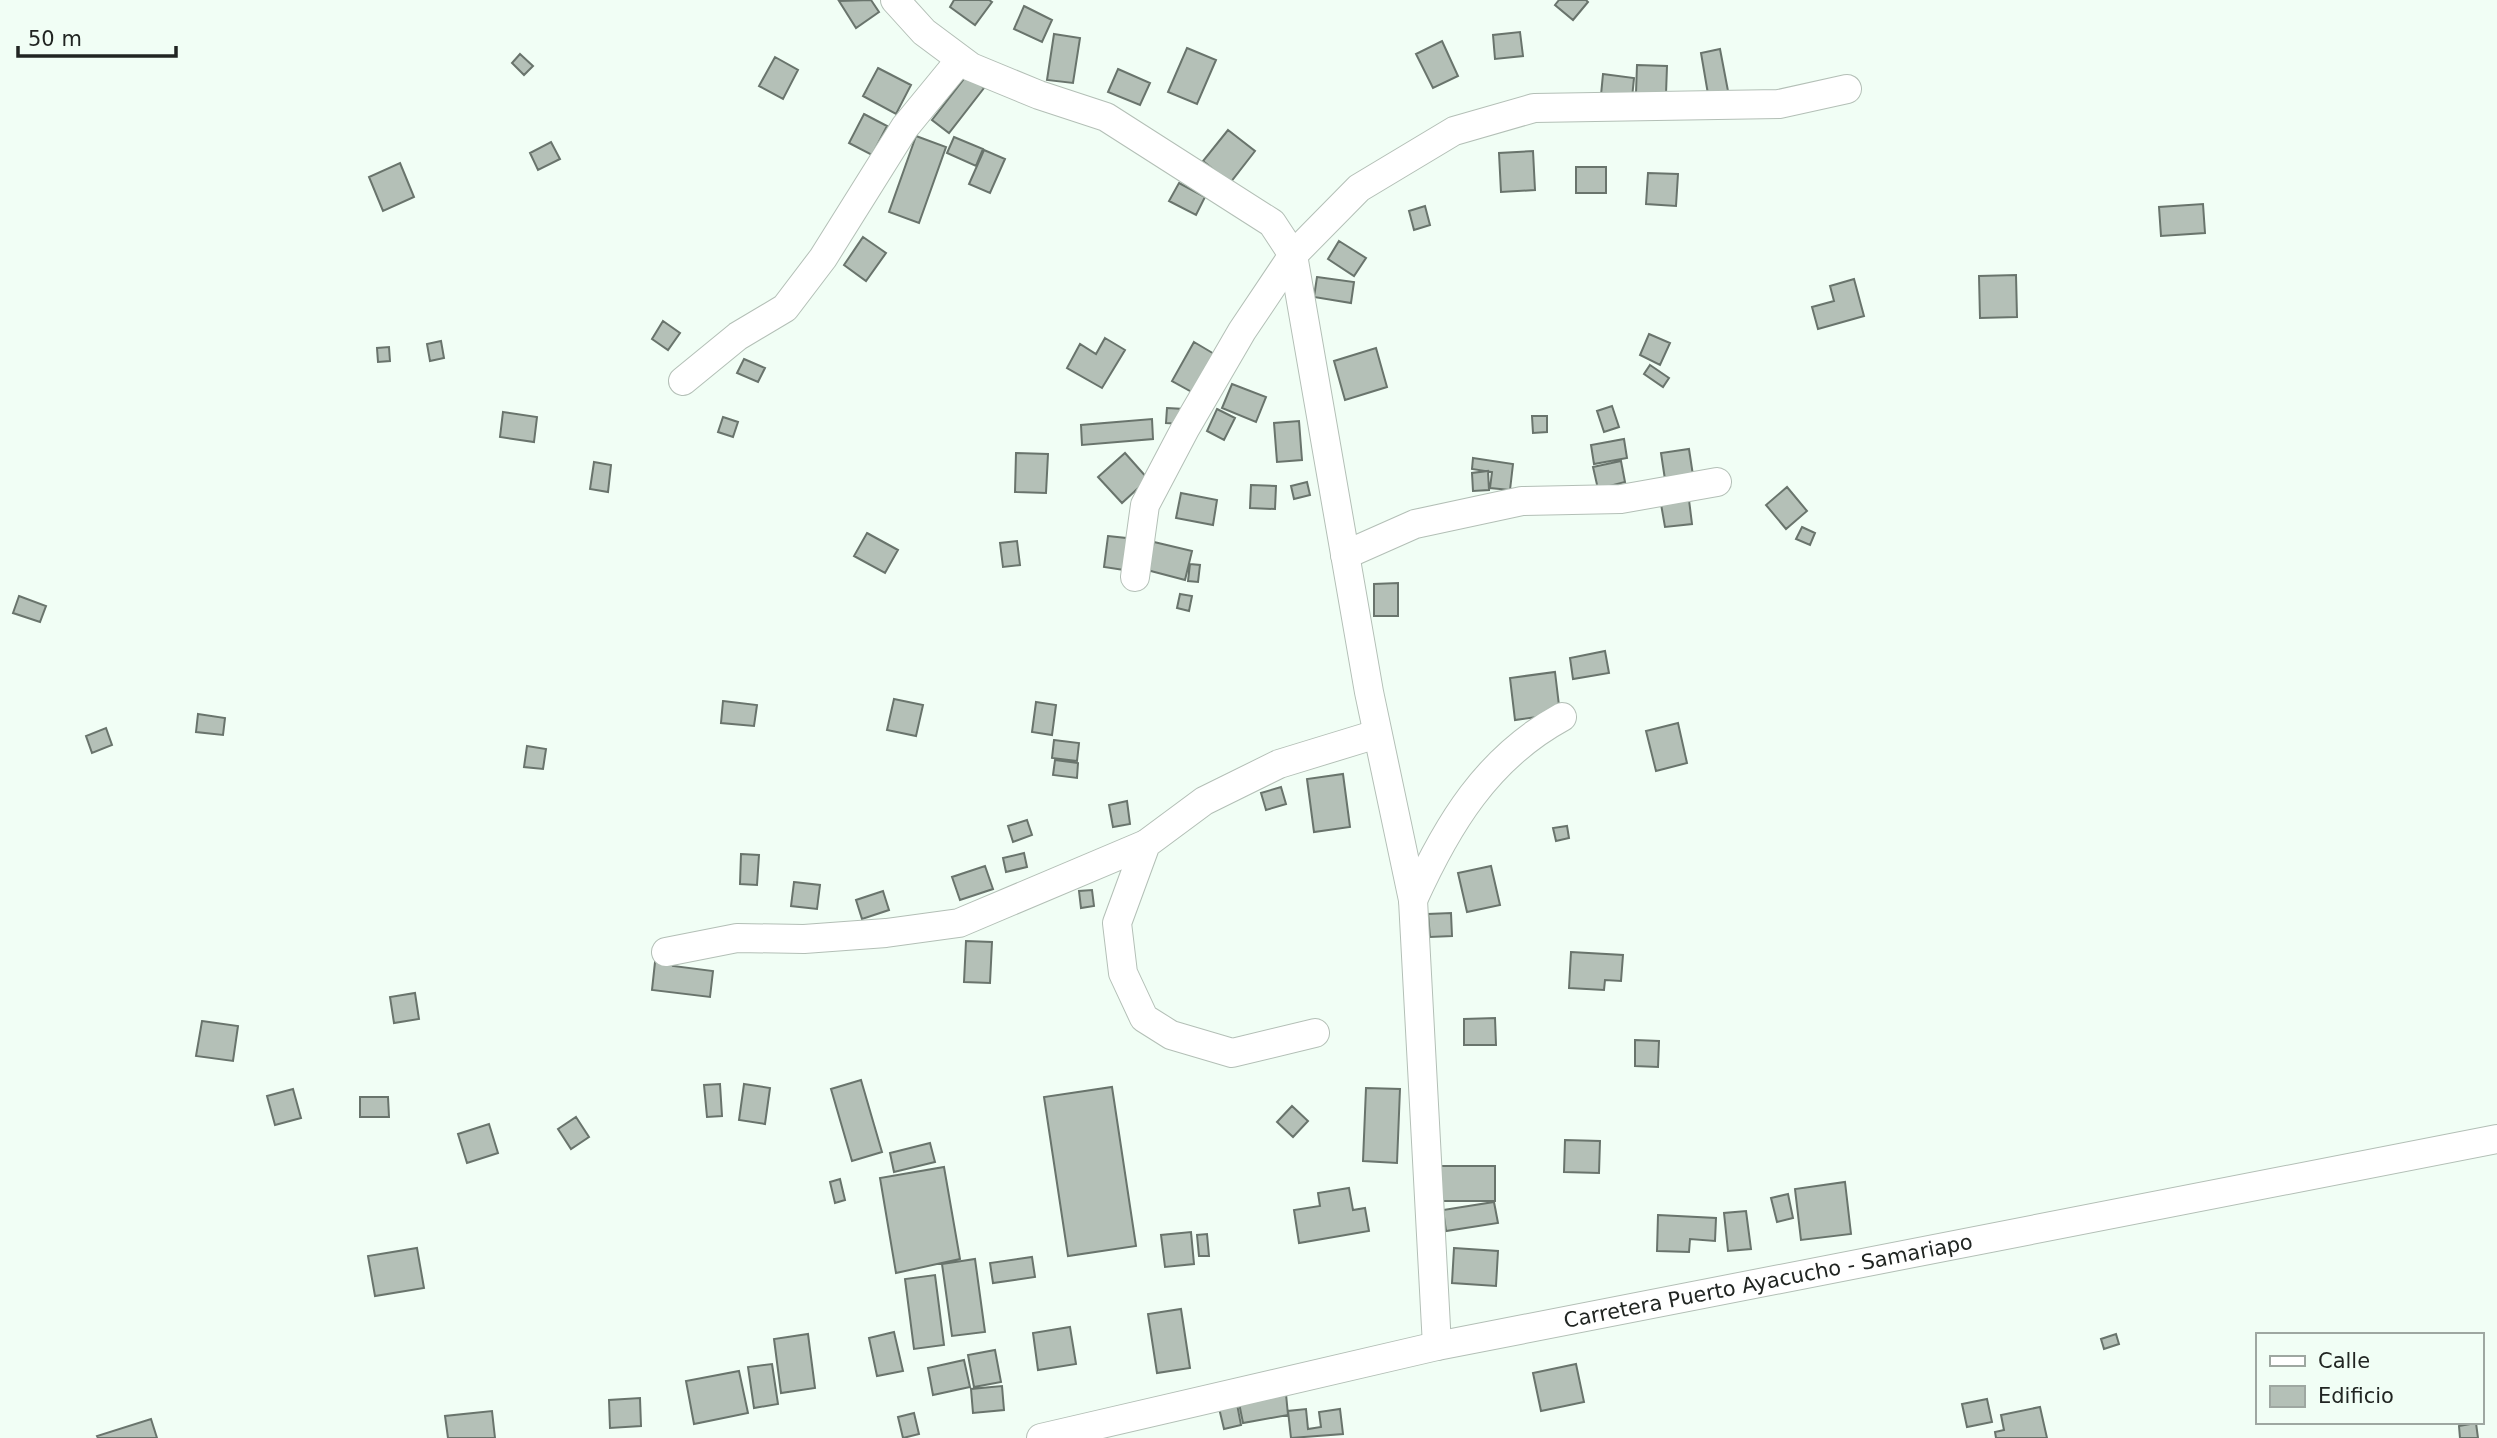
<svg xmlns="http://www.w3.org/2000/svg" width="2497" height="1438" viewBox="0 0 2497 1438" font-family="'DejaVu Sans',sans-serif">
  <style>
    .building { fill: #b4c0b7; stroke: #69746c; stroke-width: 2 }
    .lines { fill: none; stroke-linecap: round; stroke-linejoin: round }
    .minor-casing { stroke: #b3bfb6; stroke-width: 30 }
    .minor { stroke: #fff; stroke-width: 28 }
    .labels { text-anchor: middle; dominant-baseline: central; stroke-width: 7; stroke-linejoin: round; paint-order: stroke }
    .street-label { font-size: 21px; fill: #212522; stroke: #f1fef5 }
  </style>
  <rect width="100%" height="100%" fill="#f1fef5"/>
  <path class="building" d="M 871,0 L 879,12 L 856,28 L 839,1 Z
    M 954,0 L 989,0 L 992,2 L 975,25 L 950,7 Z
    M 1559,0 L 1586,0 L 1588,2 L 1573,20 L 1555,5 Z
    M 1024,6 L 1052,20 L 1042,42 L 1014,29 Z
    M 1520,32 L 1523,56 L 1495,59 L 1493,35 Z
    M 1054,34 L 1080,38 L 1073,83 L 1047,80 Z
    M 1442,41 L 1458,76 L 1433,88 L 1416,54 Z
    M 1187,48 L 1216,60 L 1197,104 L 1168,92 Z
    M 1720,49 L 1728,91 L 1708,94 L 1701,53 Z
    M 520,54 L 533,66 L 524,75 L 512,63 Z
    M 775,57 L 798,70 L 783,99 L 759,86 Z
    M 1637,65 L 1667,66 L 1666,94 L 1636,93 Z
    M 878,68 L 911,85 L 896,114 L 863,96 Z
    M 1118,69 L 1150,83 L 1140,105 L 1108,92 Z
    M 1603,74 L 1634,78 L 1632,98 L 1601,95 Z
    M 967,75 L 984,88 L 949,133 L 932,120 Z
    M 864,114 L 887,126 L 872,155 L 849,143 Z
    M 1228,130 L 1255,151 L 1230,183 L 1203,161 Z
    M 916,136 L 946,147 L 919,223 L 889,212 Z
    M 954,137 L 983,149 L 976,166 L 947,153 Z
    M 551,142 L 560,159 L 538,170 L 530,153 Z
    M 984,150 L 1005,159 L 990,193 L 969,184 Z
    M 1533,151 L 1535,190 L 1501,192 L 1499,153 Z
    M 400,163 L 414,197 L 383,211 L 369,177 Z
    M 1576,167 L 1606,167 L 1606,193 L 1576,193 Z
    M 1648,173 L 1678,174 L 1676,206 L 1646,204 Z
    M 1179,183 L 1205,197 L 1196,215 L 1169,201 Z
    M 2203,204 L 2205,233 L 2161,236 L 2159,207 Z
    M 1425,206 L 1430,225 L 1414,230 L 1409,211 Z
    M 863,237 L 886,253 L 866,281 L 844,265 Z
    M 1339,241 L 1366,258 L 1354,276 L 1328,259 Z
    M 2016,275 L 2017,317 L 1980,318 L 1979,276 Z
    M 1317,277 L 1354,282 L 1351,303 L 1314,297 Z
    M 1854,279 L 1864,316 L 1818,329 L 1812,307 L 1834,301 L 1830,286 Z
    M 663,321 L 680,333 L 668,350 L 652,339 Z
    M 1649,334 L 1670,343 L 1660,365 L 1640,355 Z
    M 1105,338 L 1125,350 L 1102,388 L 1067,368 L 1080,344 L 1096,354 Z
    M 441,341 L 444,358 L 430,361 L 427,344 Z
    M 1194,342 L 1221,358 L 1199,396 L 1172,381 Z
    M 389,347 L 390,361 L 378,362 L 377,348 Z
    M 1376,348 L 1387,387 L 1345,400 L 1334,361 Z
    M 744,359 L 765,368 L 758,382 L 737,373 Z
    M 1650,365 L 1669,378 L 1663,387 L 1644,374 Z
    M 1232,384 L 1266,397 L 1256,422 L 1222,408 Z
    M 1612,406 L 1619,427 L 1604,432 L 1597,411 Z
    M 1167,408 L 1184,409 L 1183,424 L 1166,423 Z
    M 1217,409 L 1235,418 L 1224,440 L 1207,431 Z
    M 503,412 L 537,417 L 534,442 L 500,437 Z
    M 1532,416 L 1547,416 L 1547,432 L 1533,433 Z
    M 723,417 L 738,422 L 733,437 L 718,432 Z
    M 1152,419 L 1153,439 L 1082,445 L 1081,425 Z
    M 1299,421 L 1302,460 L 1277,462 L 1274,423 Z
    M 1624,439 L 1627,458 L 1594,464 L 1591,445 Z
    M 1689,449 L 1694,482 L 1666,486 L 1661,453 Z
    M 1016,453 L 1048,454 L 1046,493 L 1015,492 Z
    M 1125,453 L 1148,479 L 1122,503 L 1098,477 Z
    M 1473,458 L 1513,464 L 1510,490 L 1490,488 L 1492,472 L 1472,469 Z
    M 1621,461 L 1625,482 L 1598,489 L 1593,467 Z
    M 594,462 L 611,465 L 608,492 L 590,489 Z
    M 1488,471 L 1489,490 L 1473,491 L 1472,473 Z
    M 1307,482 L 1310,495 L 1294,499 L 1291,486 Z
    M 1251,485 L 1276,486 L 1275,509 L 1250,508 Z
    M 1787,487 L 1807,511 L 1786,529 L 1766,505 Z
    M 1181,493 L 1217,500 L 1213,525 L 1176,518 Z
    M 1689,500 L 1692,524 L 1665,527 L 1661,504 Z
    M 1802,527 L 1815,533 L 1810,545 L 1796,539 Z
    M 867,533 L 898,550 L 885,573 L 854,556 Z
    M 1108,536 L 1135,539 L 1131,571 L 1104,567 Z
    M 1017,541 L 1020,565 L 1003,567 L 1000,543 Z
    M 1154,542 L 1192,551 L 1185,580 L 1147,570 Z
    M 1190,564 L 1200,565 L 1198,582 L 1188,581 Z
    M 1398,583 L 1398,616 L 1374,616 L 1374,584 Z
    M 1180,594 L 1192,596 L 1189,611 L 1177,608 Z
    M 19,596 L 46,606 L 40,622 L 13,613 Z
    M 1605,651 L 1609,673 L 1573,679 L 1570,658 Z
    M 1555,672 L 1560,714 L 1515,720 L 1510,678 Z
    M 894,699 L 923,705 L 916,736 L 887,730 Z
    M 723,701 L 757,705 L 754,726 L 721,723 Z
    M 1036,702 L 1056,705 L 1052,735 L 1032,732 Z
    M 198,714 L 225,718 L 223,735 L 196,732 Z
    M 1678,723 L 1687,763 L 1656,771 L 1646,731 Z
    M 106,728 L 112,745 L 92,753 L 86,736 Z
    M 1054,740 L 1079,743 L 1077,761 L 1052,758 Z
    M 527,746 L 546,749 L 543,769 L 524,767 Z
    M 1055,760 L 1078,763 L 1077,778 L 1053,775 Z
    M 1343,774 L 1350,827 L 1314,832 L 1307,779 Z
    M 1281,787 L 1286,804 L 1266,810 L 1261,793 Z
    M 1127,801 L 1130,824 L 1113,827 L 1109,805 Z
    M 1027,820 L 1032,835 L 1013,842 L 1008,826 Z
    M 1567,826 L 1569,838 L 1556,841 L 1553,828 Z
    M 1024,853 L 1027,867 L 1006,872 L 1003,858 Z
    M 741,854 L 759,855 L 757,885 L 740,884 Z
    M 985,866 L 993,889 L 960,900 L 952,877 Z
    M 1491,866 L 1500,905 L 1467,912 L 1458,873 Z
    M 794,882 L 820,885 L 817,909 L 791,906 Z
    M 1092,890 L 1094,906 L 1081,908 L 1079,891 Z
    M 883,891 L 889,910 L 862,919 L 856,900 Z
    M 1451,913 L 1452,936 L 1430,937 L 1428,914 Z
    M 966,941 L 992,942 L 990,983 L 964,982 Z
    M 1571,952 L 1623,955 L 1621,981 L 1605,980 L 1604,990 L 1569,988 Z
    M 656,953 L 675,956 L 673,966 L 713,971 L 710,997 L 652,990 Z
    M 415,993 L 419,1019 L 394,1023 L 390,997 Z
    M 1495,1018 L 1496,1045 L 1464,1045 L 1464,1019 Z
    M 202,1021 L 238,1026 L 233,1061 L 196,1056 Z
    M 1635,1040 L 1659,1041 L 1658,1067 L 1635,1066 Z
    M 861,1080 L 882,1152 L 852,1161 L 831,1089 Z
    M 720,1084 L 722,1116 L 707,1117 L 704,1085 Z
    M 744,1084 L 770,1088 L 765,1124 L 739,1120 Z
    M 1112,1087 L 1136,1246 L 1068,1256 L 1044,1097 Z
    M 1366,1088 L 1400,1089 L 1397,1163 L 1363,1161 Z
    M 293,1089 L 301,1118 L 275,1125 L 267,1096 Z
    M 360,1097 L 388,1097 L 389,1117 L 360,1117 Z
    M 1292,1106 L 1308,1121 L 1293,1137 L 1277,1122 Z
    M 576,1117 L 589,1137 L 571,1149 L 558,1129 Z
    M 489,1124 L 498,1153 L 467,1163 L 458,1134 Z
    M 1565,1140 L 1600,1141 L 1599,1173 L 1564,1172 Z
    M 930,1143 L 935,1162 L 894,1172 L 890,1153 Z
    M 1439,1166 L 1495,1166 L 1495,1201 L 1439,1201 Z
    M 944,1167 L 960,1259 L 896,1273 L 880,1178 Z
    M 840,1179 L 845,1200 L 835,1203 L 830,1182 Z
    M 1845,1182 L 1851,1234 L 1801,1240 L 1795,1189 Z
    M 1349,1188 L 1353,1210 L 1365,1208 L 1369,1231 L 1299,1243 L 1294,1210 L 1320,1206 L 1318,1193 Z
    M 1788,1194 L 1793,1218 L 1777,1222 L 1771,1198 Z
    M 1494,1202 L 1498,1223 L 1446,1231 L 1443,1210 Z
    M 1746,1211 L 1751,1249 L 1728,1251 L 1724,1213 Z
    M 1658,1215 L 1716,1218 L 1715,1241 L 1690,1239 L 1689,1252 L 1657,1251 Z
    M 1191,1232 L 1194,1264 L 1165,1267 L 1161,1235 Z
    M 1207,1234 L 1209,1256 L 1199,1256 L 1197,1235 Z
    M 417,1248 L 424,1288 L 375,1296 L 368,1256 Z
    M 1454,1248 L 1498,1251 L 1496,1286 L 1452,1283 Z
    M 1032,1257 L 1035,1277 L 993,1283 L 990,1263 Z
    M 975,1259 L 985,1332 L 952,1336 L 942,1264 Z
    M 935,1275 L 944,1345 L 914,1349 L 905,1279 Z
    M 1181,1309 L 1190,1368 L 1157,1373 L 1148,1314 Z
    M 1070,1327 L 1076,1364 L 1038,1370 L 1033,1333 Z
    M 894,1332 L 903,1371 L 877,1376 L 869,1338 Z
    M 808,1334 L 815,1388 L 781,1393 L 774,1339 Z
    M 2116,1334 L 2119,1344 L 2104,1349 L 2101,1339 Z
    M 995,1350 L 1001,1382 L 974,1387 L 968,1355 Z
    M 964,1360 L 970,1387 L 933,1395 L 928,1368 Z
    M 772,1364 L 778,1404 L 754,1408 L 748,1367 Z
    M 1576,1364 L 1584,1402 L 1541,1411 L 1533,1373 Z
    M 739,1371 L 748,1413 L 694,1424 L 686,1381 Z
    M 1002,1386 L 1004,1410 L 973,1413 L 971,1389 Z
    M 1286,1394 L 1288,1415 L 1243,1423 L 1239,1403 Z
    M 640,1398 L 641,1426 L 610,1428 L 609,1400 Z
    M 1987,1399 L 1992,1422 L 1967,1427 L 1962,1404 Z
    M 1237,1404 L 1241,1425 L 1224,1429 L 1219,1408 Z
    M 2040,1407 L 2047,1438 L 1996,1438 L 1995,1432 L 2004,1430 L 2001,1415 Z
    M 1306,1409 L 1308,1429 L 1321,1427 L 1319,1412 L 1340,1409 L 1343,1434 L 1291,1438 L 1288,1411 Z
    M 492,1411 L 495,1438 L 448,1438 L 445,1416 Z
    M 914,1413 L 919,1434 L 903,1438 L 898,1417 Z
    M 151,1419 L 157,1438 L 98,1438 L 97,1436 Z
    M 2476,1423 L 2478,1438 L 2460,1438 L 2459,1426 Z"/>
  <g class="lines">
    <defs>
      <g id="minor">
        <path d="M 895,0 L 924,32 L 971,67 L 1039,95 L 1106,117 L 1272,223 L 1293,255 L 1369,692 L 1413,900 L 1437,1346"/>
        <path d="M 683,381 L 738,336 L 785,308 L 823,258 L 905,127 L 960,60"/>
        <path d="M 1345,555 L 1415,524 L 1522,501 L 1621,499 L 1717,482"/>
        <path d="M 1135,577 L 1145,505 L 1185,429 L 1242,331 L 1293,255 L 1359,188 L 1454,131 L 1534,108 L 1779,104 L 1847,89"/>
        <path d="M 1413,900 C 1447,825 1487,758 1562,717"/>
        <path d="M 666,952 L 737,938 L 804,939 L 886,933 L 959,923 L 1146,844"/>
        <path d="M 1315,1033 L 1232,1053 L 1171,1035 L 1144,1018 L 1123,973 L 1117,923 L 1146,844 L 1204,801 L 1279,764 L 1377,734"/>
        <path id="s1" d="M 1041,1438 L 1437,1346 L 2497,1139"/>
      </g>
    </defs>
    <use href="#minor" class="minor-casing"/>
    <use href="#minor" class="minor"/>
  </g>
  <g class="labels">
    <g class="street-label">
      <text stroke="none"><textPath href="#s1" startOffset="744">Carretera Puerto Ayacucho - Samariapo</textPath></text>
    </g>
  </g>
  <rect x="2256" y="1333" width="228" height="91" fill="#f1fef5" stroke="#9ea7a1" stroke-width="2"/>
  <rect x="2270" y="1356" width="35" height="10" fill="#ffffff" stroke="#9ea7a1" stroke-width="2"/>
  <text x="2318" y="1368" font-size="21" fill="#212522">Calle</text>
  <rect x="2270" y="1386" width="35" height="21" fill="#b4c0b7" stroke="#9ea7a1" stroke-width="2"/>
  <text x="2318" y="1403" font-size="21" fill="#212522">Edificio</text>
  <path d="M18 46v10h158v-10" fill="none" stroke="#212522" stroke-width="3.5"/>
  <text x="28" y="46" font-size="21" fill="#212522" stroke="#f1fef5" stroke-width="5" paint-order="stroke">50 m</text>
</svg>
